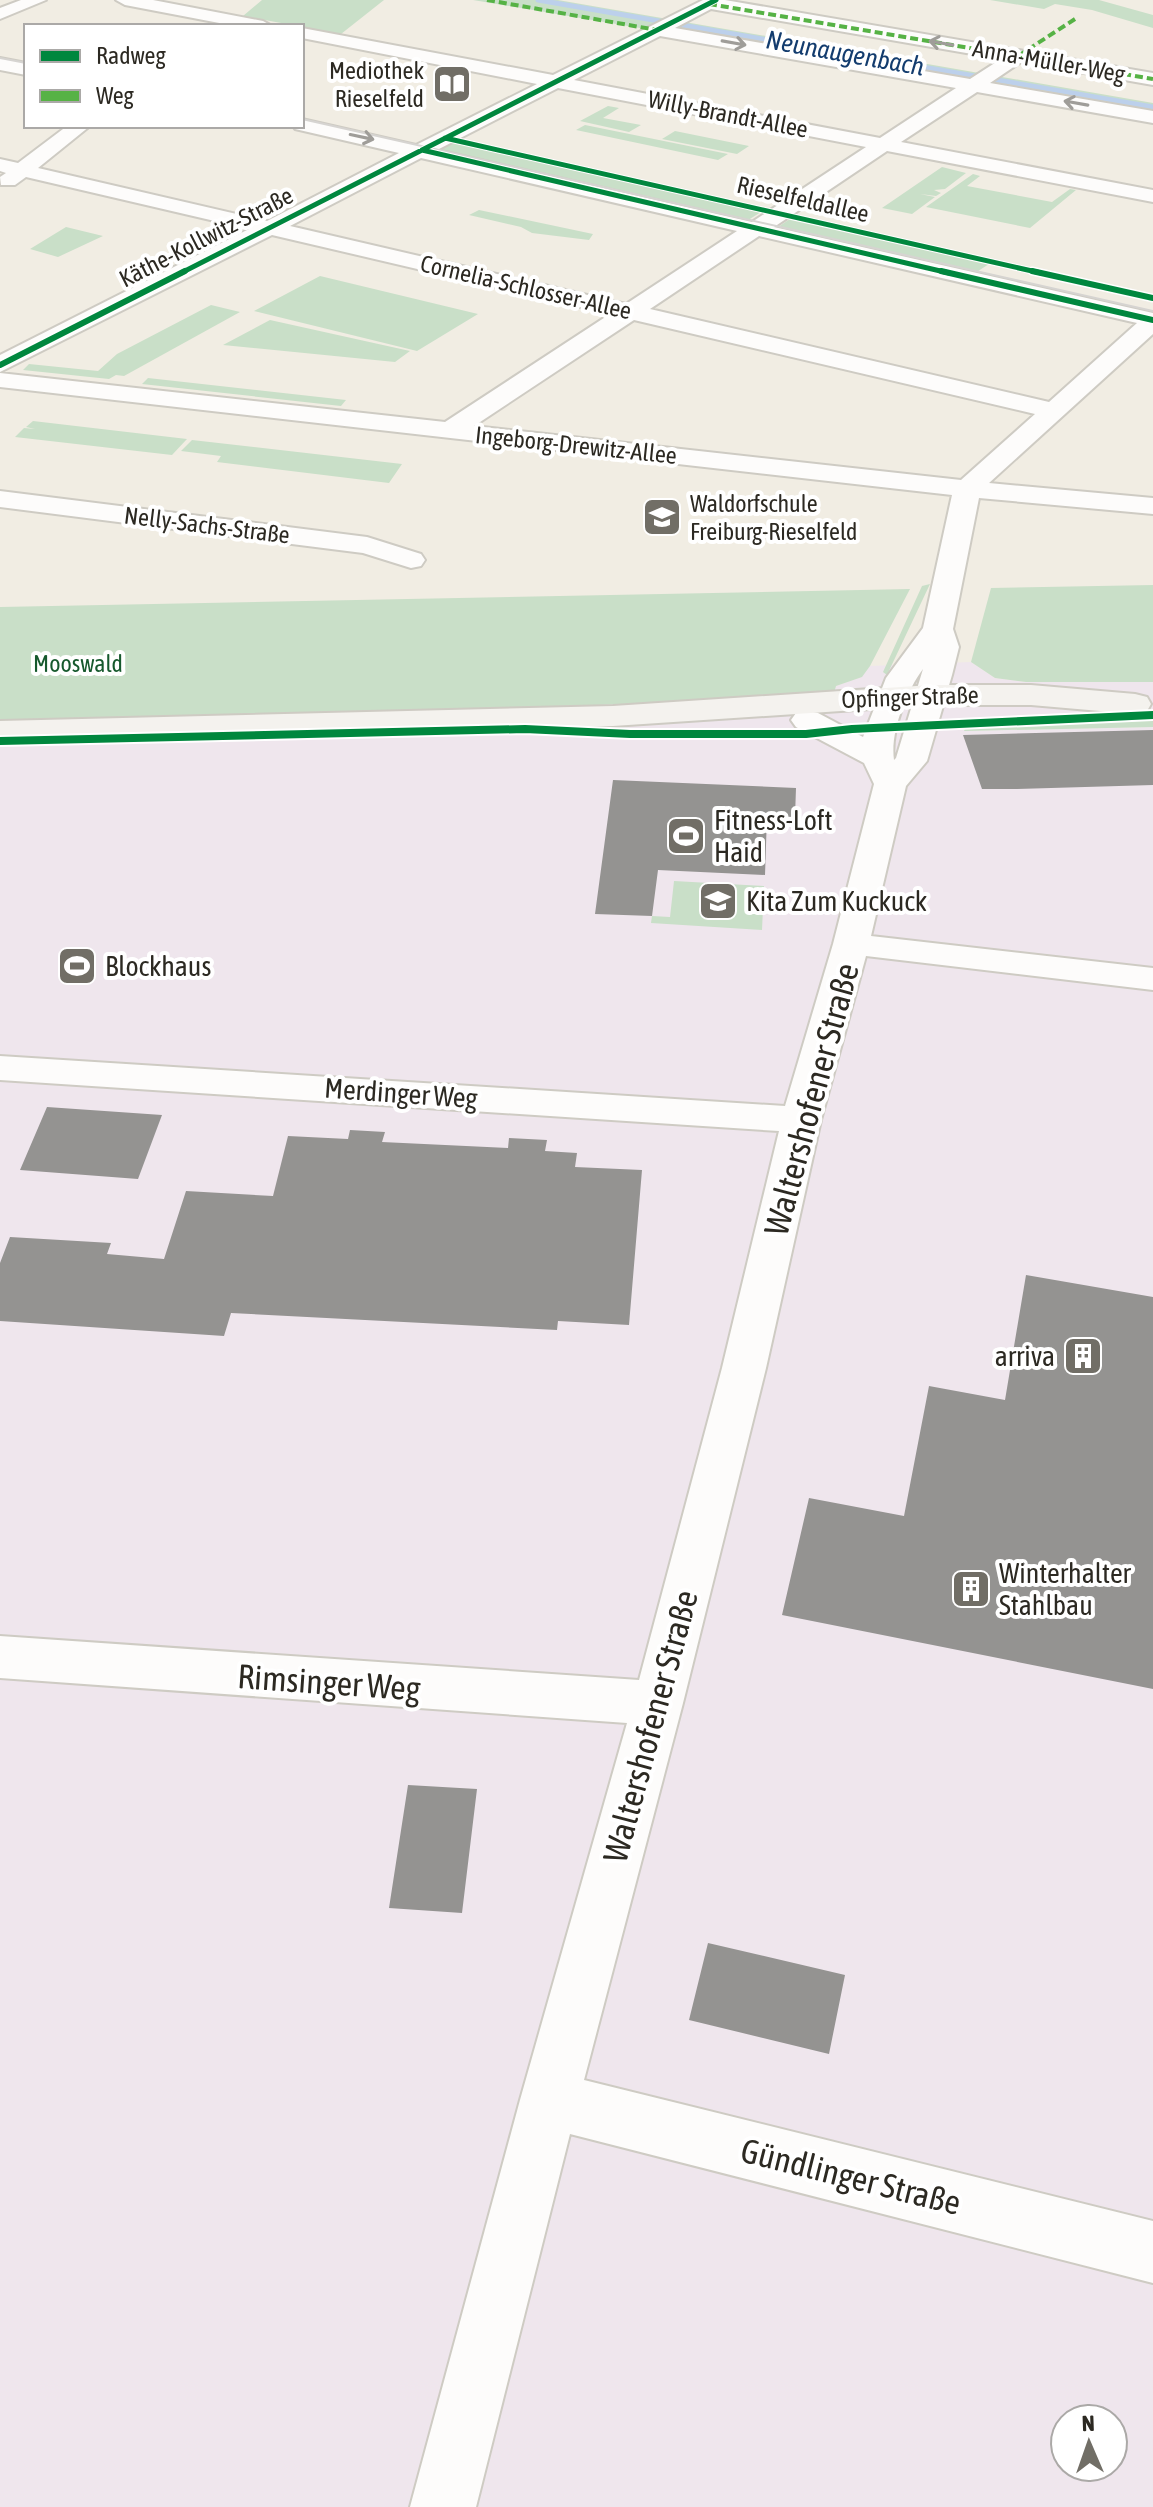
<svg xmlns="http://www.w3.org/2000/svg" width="1153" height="2507" viewBox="0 0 1153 2507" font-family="'Asap Condensed',sans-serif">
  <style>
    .commercial { fill: #efe6ed; fill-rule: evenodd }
    .green { fill: #c9dfc8 }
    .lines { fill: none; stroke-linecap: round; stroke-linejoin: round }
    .stream { stroke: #bcd0eb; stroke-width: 5 }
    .building { fill: #949391 }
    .minor-casing { stroke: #cecbc3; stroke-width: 4 }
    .secondary-casing { stroke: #cecbc3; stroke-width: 4 }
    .minor { fill: #fdfcfb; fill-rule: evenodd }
    .secondary { fill: #f4f2ee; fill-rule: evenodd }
    .tram { stroke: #d6d4d1; stroke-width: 2 }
    .quiet { stroke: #56b245; stroke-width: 4; stroke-dasharray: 8 4; stroke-linecap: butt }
    .cycleway-far2-casing { stroke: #fff; stroke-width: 7 }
    .cycleway-far1-casing { stroke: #fff; stroke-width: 9 }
    .cycleway-casing { stroke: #fff; stroke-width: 12 }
    .cycleway-far2 { stroke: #00873e; stroke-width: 5 }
    .cycleway-far1 { stroke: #00873e; stroke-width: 6 }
    .cycleway { stroke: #00873e; stroke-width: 8 }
    .oneway { stroke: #9f9d99 }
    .labels { text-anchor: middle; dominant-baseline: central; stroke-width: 8; stroke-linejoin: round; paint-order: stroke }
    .far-street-label { font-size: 24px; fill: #2c2922; stroke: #fff }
    .far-poi-label { font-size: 24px; fill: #2c2922; stroke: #fff; text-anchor: end }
    .far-park-label { font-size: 24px; fill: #16592d; stroke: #fff }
    .far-water-label { font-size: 26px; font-style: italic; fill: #133c6e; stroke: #fff }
    .poi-label { font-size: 28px; fill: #2c2922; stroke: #fff; text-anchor: start }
    .street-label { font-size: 28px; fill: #2c2922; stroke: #fff }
    .near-street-label { font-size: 34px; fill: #2c2922; stroke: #fff }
  </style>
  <rect width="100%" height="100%" fill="#f1ede3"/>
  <path class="commercial" d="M 971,662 L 995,678 L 1026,682 L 1153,682 L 1153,717 L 966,727 L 964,731 L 1153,727 L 1153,2507 L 0,2507 L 0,722 L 836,686 L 861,677 L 870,666 ZM 1065,2419 L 1113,2419 L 1113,2467 L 1065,2467 Z"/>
  <path class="green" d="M 262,0 L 384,0 L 341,34 L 243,16 Z
    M 473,0 L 558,0 L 1153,103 L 1153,115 L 644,26 L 640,28 Z
    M 990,0 L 1099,0 L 1153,15 L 1153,28 L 1092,10 L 1055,4 L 1044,9 Z
    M 608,106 L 619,108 L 603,118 L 641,125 L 629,132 L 580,121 Z
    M 585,125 L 728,154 L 718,160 L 576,130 Z
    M 675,131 L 749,146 L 737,154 L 662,139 Z
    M 454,142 L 761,212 L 745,222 L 437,151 Z
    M 942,167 L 966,173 L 945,189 L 934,190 L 941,193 L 936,196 L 920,194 L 935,197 L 912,214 L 882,208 Z
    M 973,174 L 980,176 L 967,186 L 1052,202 L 1070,189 L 1076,190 L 1030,228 L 926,207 Z
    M 479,210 L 593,234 L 589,240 L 532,233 L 521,227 L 469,215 Z
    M 790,219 L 989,264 L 972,275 L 775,229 Z
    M 66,227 L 103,236 L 58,257 L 30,249 Z
    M 320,276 L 478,314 L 417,351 L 254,311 Z
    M 211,305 L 240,312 L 124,376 L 116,375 L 109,379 L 23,370 L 29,364 L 98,371 L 117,354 Z
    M 270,320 L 410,351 L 395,362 L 223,345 Z
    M 148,378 L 346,400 L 341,406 L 142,384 Z
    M 33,421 L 187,439 L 172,455 L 15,437 L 24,428 L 35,429 L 26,427 Z
    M 192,440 L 402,464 L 389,483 L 217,462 L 221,456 L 181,451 Z
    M 930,584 L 887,675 L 883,672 L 922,586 Z
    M 1153,585 L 1153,682 L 1026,682 L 995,678 L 971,662 L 991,588 Z
    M 910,589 L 870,666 L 862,677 L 836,686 L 834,693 L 704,702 L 0,722 L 0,607 Z
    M 1153,717 L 1153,727 L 964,731 L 966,727 Z
    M 674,881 L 764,886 L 762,930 L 651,923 L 652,916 L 670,917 Z"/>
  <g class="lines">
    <path class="stream" d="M 538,0 L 1153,107"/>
  </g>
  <path class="building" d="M 1153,730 L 1153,785 L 1017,789 L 982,789 L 963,735 Z
    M 613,780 L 796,788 L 795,817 L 767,816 L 765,875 L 658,870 L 652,916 L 595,914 Z
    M 47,1107 L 162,1115 L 138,1179 L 20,1170 Z
    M 350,1130 L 385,1132 L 382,1142 L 508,1148 L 509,1138 L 547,1140 L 545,1151 L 577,1153 L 575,1167 L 642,1170 L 629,1325 L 558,1321 L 557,1330 L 231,1313 L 224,1336 L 0,1321 L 0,1263 L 10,1237 L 111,1243 L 107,1254 L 164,1259 L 186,1191 L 273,1196 L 288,1136 L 348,1139 Z
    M 1026,1275 L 1153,1297 L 1153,1689 L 782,1615 L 809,1498 L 904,1516 L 929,1386 L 1005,1400 Z
    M 408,1785 L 477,1789 L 462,1913 L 389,1908 Z
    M 708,1943 L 845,1975 L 829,2054 L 689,2020 Z"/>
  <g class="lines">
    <defs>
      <path id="minor" d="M 21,0 L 46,0 L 0,19 L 0,8 Z
        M 116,0 L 153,0 L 263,21 L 272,26 L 235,26 L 125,5 Z
        M 703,0 L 725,0 L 1153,73 L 1153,85 L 1021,62 L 990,83 L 1153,111 L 1153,123 L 977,92 L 901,142 L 1153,190 L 1153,202 L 887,151 L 774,227 L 1153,313 L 1153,334 L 989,483 L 1153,498 L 1153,514 L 979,498 L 953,629 L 959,647 L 952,675 L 927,761 L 906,786 L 871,936 L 1153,968 L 1153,990 L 866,956 L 821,1120 L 766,1368 L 683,1703 L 584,2080 L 1153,2221 L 1153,2283 L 570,2134 L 476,2507 L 410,2507 L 520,2100 L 627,1723 L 0,1678 L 0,1636 L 639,1680 L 722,1368 L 779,1131 L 0,1080 L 0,1056 L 785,1106 L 833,944 L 874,784 L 864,763 L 796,727 L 791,720 L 796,713 L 807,711 L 818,713 L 863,737 L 886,678 L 923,628 L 952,495 L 0,387 L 0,373 L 445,422 L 610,314 L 272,235 L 0,372 L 0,355 L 249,229 L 26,177 L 15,185 L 1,185 L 0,177 L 6,173 L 0,171 L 0,159 L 18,163 L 67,126 L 90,126 L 38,168 L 267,221 L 399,153 L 295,129 L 293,126 L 302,126 L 302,119 L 416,145 L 537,84 L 302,38 L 302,28 L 553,75 ZM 711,9 L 1001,59 L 970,79 L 675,28 ZM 660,36 L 956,88 L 880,138 L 574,80 ZM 558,88 L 866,147 L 752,222 L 437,150 ZM 421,158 L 737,231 L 626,304 L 290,226 ZM 759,236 L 1137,323 L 1049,402 L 650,309 ZM 634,320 L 1035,414 L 961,480 L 474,426 ZM 923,669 L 896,758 L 894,760 C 890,732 906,692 923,669 Z
        M 0,58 L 26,63 L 26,75 L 0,70 Z
        M 0,491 L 367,537 L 421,554 L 425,560 L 421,566 L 411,568 L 363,553 L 0,507 Z"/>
      <path id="secondary" d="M 931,685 L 1031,685 L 1135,694 L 1147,697 L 1151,704 L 1147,711 L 1135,714 L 1031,705 L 931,705 L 613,726 L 0,741 L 0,721 L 613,706 Z"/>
    </defs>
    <use href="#minor" class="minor-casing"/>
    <use href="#secondary" class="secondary-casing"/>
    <use href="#minor" class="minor"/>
    <use href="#secondary" class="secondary"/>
    <path class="tram" d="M 0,58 L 26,63
      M 302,119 L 1153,311"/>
    <path class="quiet" d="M 487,0 L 657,30
      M 709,4 L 1153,79
      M 1018,56 L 1075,19"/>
    <defs>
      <path id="cycleway-far2" d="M 445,138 L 1041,273
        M 422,150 L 949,273
        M 181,273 L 716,0"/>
      <path id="cycleway-far1" d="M 941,271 L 1153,320
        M 1032,271 L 1153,298
        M 0,365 L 185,271"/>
      <path id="cycleway" d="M 0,741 L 525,729 L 630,734 L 806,734 L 852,729 L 1153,715"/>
    </defs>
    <use href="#cycleway-far2" class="cycleway-far2-casing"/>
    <use href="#cycleway-far1" class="cycleway-far1-casing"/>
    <use href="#cycleway" class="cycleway-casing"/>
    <use href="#cycleway-far2" class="cycleway-far2"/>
    <use href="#cycleway-far1" class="cycleway-far1"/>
    <use href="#cycleway" class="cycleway"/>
  </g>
  <defs><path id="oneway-shaft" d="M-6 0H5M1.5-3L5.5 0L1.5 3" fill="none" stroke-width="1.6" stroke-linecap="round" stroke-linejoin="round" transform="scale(2)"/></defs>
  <g class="oneway">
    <use href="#oneway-shaft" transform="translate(734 43) rotate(10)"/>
    <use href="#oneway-shaft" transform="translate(941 43) rotate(-170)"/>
    <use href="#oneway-shaft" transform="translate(1076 103) rotate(-170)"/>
    <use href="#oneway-shaft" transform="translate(362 137) rotate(12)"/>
  </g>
  <defs>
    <symbol id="library-square" viewBox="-11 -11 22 22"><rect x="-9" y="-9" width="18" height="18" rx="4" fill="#716e66" stroke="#fff"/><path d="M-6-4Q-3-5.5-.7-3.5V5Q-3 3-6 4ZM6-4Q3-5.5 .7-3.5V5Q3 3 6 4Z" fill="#fff"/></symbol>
    <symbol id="school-square" viewBox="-11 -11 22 22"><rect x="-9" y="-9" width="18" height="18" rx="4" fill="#716e66" stroke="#fff"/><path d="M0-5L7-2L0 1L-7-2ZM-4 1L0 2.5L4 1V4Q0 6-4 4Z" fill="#fff"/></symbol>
    <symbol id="stadium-square" viewBox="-11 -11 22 22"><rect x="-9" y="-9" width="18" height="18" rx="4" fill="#716e66" stroke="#fff"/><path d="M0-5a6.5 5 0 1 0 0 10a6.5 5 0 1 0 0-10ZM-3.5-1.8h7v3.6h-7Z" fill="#fff"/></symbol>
    <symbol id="building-square" viewBox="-11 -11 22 22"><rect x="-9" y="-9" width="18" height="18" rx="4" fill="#716e66" stroke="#fff"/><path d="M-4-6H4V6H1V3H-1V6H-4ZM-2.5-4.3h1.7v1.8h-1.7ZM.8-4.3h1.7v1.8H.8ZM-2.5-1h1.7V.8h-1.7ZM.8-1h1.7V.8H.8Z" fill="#fff"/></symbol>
  </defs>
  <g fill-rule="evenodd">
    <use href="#library-square" x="430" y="62" width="44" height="44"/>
    <use href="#school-square" x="640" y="495" width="44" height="44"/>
    <use href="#stadium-square" x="664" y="814" width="44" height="44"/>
    <use href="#school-square" x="696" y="879" width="44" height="44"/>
    <use href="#stadium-square" x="55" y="944" width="44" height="44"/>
    <use href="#building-square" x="1061" y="1334" width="44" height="44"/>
    <use href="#building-square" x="949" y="1567" width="44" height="44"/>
  </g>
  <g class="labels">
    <g class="far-street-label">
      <text transform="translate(1049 61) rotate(10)">Anna-Müller-Weg</text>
      <text transform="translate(728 114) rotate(11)">Willy-Brandt-Allee</text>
      <text transform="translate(803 199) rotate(13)">Rieselfeldallee</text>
      <text transform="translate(206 237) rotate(-27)">Käthe-Kollwitz-Straße</text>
      <text transform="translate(526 287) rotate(13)">Cornelia-Schlosser-Allee</text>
      <text transform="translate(576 445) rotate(6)">Ingeborg-Drewitz-Allee</text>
      <text transform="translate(207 525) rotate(7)">Nelly-Sachs-Straße</text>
      <text transform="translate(910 697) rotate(-2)">Opfinger Straße</text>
    </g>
    <g class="far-poi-label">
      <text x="424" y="70">Mediothek<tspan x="424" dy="28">Rieselfeld</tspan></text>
      <text x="690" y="503" text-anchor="start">Waldorfschule<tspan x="690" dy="28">Freiburg-Rieselfeld</tspan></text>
    </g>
    <g class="far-park-label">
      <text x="78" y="663">Mooswald</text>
    </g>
    <g class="far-water-label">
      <text transform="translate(845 53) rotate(10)">Neunaugenbach</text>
    </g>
    <g class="poi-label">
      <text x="714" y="820">Fitness-Loft<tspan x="714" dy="32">Haid</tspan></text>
      <text x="746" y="901">Kita Zum Kuckuck</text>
      <text x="105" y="966">Blockhaus</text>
      <text x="1055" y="1356" text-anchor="end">arriva</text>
      <text x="999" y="1573">Winterhalter<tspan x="999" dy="32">Stahlbau</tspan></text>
    </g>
    <g class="street-label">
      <text transform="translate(401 1093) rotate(4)">Merdinger Weg</text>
    </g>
    <g class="near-street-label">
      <text transform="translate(811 1099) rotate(-75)">Waltershofener Straße</text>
      <text transform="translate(329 1682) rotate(4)">Rimsinger Weg</text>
      <text transform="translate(650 1726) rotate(-75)">Waltershofener Straße</text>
      <text transform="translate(851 2176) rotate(14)">Gündlinger Straße</text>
    </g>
  </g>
  <rect x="24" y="24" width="280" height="104" fill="#ffffff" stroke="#aba9a7" stroke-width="2"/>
  <rect x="40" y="50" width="40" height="12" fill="#00873e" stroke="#aba9a7" stroke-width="2"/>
  <text x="96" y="64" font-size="24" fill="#2c2922">Radweg</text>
  <rect x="40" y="90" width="40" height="12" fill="#56b245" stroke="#aba9a7" stroke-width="2"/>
  <text x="96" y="104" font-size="24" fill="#2c2922">Weg</text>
  <g transform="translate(1089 2443) rotate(358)"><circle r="38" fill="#ffffff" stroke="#aba9a7" stroke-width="2"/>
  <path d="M0-6L14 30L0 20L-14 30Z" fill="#716e66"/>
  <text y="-12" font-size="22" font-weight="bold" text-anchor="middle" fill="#2c2922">N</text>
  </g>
</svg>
